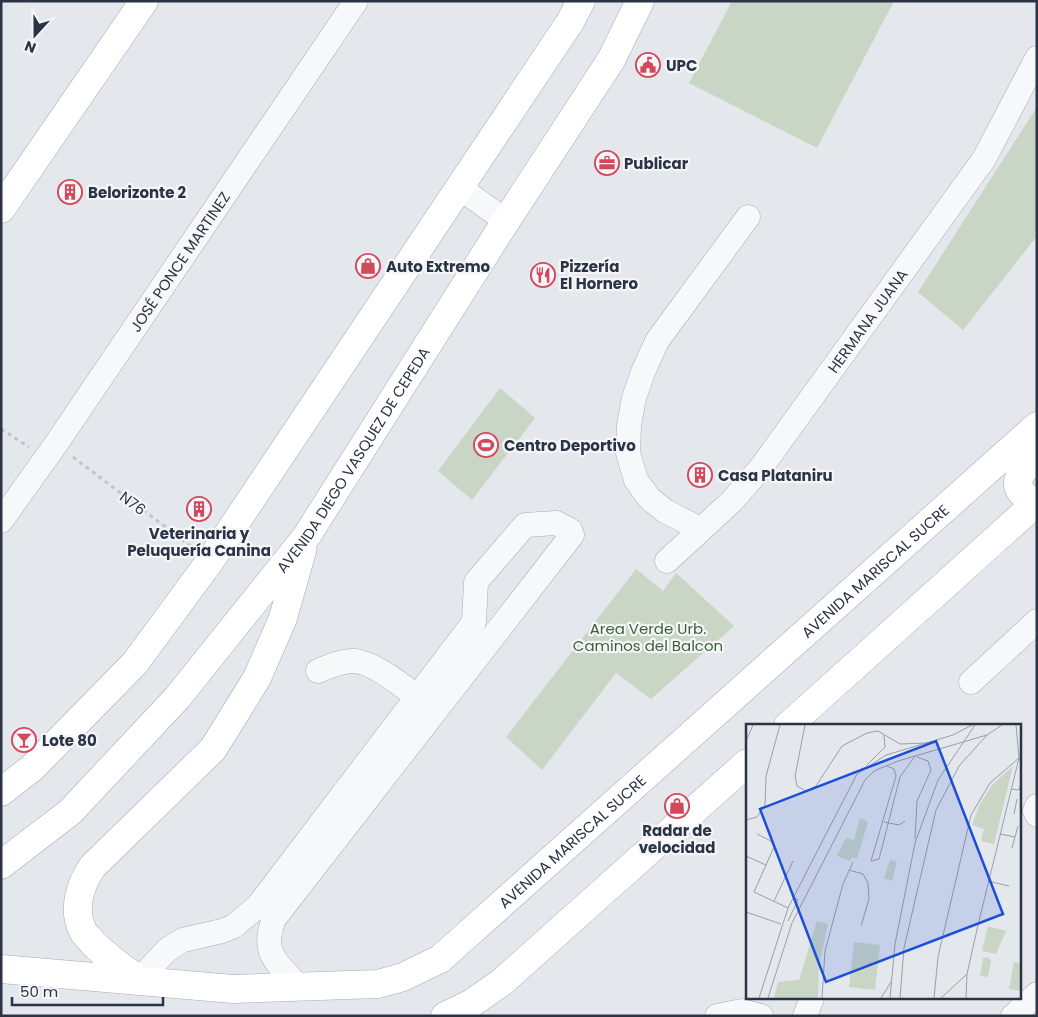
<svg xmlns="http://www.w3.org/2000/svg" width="1038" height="1017" viewBox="0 0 1038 1017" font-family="Poppins,sans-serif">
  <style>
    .green { fill: #c9d6c5 }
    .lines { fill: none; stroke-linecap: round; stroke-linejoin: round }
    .minor-casing { stroke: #a9aeb7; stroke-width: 25 }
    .major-casing { stroke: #a3abb8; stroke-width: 29 }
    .path { stroke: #c2c5cb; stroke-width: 3; stroke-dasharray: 4 4; stroke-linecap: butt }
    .minor { stroke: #f7f8fa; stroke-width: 24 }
    .major { stroke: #fff; stroke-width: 28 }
    .labels { text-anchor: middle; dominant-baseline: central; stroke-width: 4.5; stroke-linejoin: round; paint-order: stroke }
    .poi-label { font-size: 15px; font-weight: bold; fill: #2b3445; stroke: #f4f6f9; text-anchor: start }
    .street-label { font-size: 15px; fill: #2b3445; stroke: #f4f6f9 }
    .park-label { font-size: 15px; fill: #3f6138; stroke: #f4f6f9 }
    .inset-road { fill: none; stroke: #9a9fa9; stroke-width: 1 }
    .view { fill: #1d4ed8; fill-opacity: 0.15; stroke: #1d4ed8; stroke-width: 2.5 }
    .inset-edge { fill: none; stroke: #2b3445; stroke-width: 2.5 }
  </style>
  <rect width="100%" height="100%" fill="#e4e7ec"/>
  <path class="green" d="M 732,1 L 894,1 L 817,148 L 689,83 Z
    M 1037,107 L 1037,236 L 963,330 L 918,292 Z
    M 500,388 L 535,418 L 472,500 L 438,471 Z
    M 636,569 L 663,591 L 676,573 L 734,626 L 651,699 L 616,673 L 542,770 L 506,737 Z"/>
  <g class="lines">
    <defs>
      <g id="minor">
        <path d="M 460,188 L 506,221"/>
        <path id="s1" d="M 1,521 L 56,444 L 356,1"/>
        <path d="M 700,529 L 665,511 L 649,498 L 636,480 L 628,453 L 629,425 L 634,398 L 643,372 L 657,341 L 748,217"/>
        <path id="s2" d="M 667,561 L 732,501 L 760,469 L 984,159 L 1037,58"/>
        <path d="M 318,671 C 329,666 343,660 356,661 C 380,665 409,692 430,706"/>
        <path d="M 971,682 L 1037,621"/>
        <path d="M 1037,806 L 1035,811 L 1037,815"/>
        <path d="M 139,980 L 167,950 L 183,940 L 222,931 L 234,926 L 258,906 L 474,622 L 476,582 L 525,525 L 556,523 L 570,530 L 572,535 L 274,919 C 260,953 278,964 300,988"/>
        <path d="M 717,1016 L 742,1011 L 761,1016"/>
        <path d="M 805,1016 L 812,998"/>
        <path d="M 1013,1016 L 1037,994"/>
      </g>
      <g id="major">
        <path d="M 1,209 L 144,1"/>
        <path d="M 1037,458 C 1031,463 1023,469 1020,476 C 1013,488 1025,499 1037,501"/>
        <path d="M 788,726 L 1037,502"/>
        <path d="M 1,792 L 32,768 L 135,663 L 210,561 L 570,22 L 581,1"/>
        <path id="s3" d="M 1,865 L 70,812 L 177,698 L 306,537 L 506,221 L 611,60 L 640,1"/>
        <path id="s4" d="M 1,969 L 233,989 L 378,984 L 403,977 L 440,959 L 1037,426"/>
        <path d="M 138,979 C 122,968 107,957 93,943 C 90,939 85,935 83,931 C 72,910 80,884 93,866 L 213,749 L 257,678 L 283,618 L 302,551"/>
        <path d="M 445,1016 L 472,1003 L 502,982 L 747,763"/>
      </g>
    </defs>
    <use href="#minor" class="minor-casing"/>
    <use href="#major" class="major-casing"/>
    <path class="path" d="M 1,429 L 29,447
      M 73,457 L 192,547"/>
    <use href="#minor" class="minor"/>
    <use href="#major" class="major"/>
  </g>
  <defs>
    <symbol id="civic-ring" viewBox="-11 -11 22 22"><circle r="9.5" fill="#f4f6f9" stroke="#d1495b" stroke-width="1.5"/><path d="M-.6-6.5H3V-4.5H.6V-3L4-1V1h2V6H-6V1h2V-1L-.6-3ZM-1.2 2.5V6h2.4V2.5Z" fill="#d1495b"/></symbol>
    <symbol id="office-ring" viewBox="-11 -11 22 22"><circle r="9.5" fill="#f4f6f9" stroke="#d1495b" stroke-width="1.5"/><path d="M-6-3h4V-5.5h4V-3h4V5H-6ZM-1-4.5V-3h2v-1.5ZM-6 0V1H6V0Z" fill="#d1495b"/></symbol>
    <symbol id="building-ring" viewBox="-11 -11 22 22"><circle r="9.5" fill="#f4f6f9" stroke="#d1495b" stroke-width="1.5"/><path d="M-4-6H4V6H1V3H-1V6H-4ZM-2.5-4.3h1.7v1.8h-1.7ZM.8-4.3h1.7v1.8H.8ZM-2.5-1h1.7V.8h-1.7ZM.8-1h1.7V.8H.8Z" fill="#d1495b"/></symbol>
    <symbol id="shop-ring" viewBox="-11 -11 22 22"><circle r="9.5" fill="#f4f6f9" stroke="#d1495b" stroke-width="1.5"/><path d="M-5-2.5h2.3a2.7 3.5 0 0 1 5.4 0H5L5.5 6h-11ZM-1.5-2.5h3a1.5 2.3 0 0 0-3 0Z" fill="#d1495b"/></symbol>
    <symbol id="restaurant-ring" viewBox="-11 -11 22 22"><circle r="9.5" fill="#f4f6f9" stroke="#d1495b" stroke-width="1.5"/><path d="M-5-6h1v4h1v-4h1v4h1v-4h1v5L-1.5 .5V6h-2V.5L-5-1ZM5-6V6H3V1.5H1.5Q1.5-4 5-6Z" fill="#d1495b"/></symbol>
    <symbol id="stadium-ring" viewBox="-11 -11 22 22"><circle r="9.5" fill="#f4f6f9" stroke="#d1495b" stroke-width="1.5"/><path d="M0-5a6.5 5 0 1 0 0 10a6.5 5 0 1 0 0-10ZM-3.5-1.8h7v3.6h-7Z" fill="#d1495b"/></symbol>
    <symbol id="bar-ring" viewBox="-11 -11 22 22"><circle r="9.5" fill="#f4f6f9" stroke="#d1495b" stroke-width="1.5"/><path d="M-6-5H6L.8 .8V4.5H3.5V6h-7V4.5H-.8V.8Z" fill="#d1495b"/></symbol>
  </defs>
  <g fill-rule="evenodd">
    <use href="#civic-ring" x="634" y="51" width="28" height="28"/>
    <use href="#office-ring" x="593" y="149" width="28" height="28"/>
    <use href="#building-ring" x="56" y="178" width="28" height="28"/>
    <use href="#shop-ring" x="354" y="252" width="28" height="28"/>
    <use href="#restaurant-ring" x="529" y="261" width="28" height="28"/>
    <use href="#stadium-ring" x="472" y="431" width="28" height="28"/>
    <use href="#building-ring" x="686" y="461" width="28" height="28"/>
    <use href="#building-ring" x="185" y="495" width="28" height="28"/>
    <use href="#bar-ring" x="10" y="726" width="28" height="28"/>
    <use href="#shop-ring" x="663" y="792" width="28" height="28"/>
  </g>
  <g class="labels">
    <g class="poi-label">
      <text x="666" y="65">UPC</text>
      <text x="624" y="163">Publicar</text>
      <text x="88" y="192">Belorizonte 2</text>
      <text x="386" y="266">Auto Extremo</text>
      <text x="560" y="266">Pizzería<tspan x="560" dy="17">El Hornero</tspan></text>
      <text x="504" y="445">Centro Deportivo</text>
      <text x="718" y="475">Casa Plataniru</text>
      <text x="199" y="533" text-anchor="middle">Veterinaria y<tspan x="199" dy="17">Peluquería Canina</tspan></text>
      <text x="42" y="740">Lote 80</text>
      <text x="677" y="830" text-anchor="middle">Radar de<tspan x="677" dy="17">velocidad</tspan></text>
    </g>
    <g class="street-label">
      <text stroke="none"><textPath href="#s1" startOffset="315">JOSÉ PONCE MARTINEZ</textPath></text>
      <text stroke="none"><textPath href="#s2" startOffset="314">HERMANA JUANA</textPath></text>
      <text stroke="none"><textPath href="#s3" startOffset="540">AVENIDA DIEGO VASQUEZ DE CEPEDA</textPath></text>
      <text transform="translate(133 503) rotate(37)">N76</text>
      <text stroke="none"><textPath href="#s4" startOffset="1028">AVENIDA MARISCAL SUCRE</textPath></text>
      <text stroke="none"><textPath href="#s4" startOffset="622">AVENIDA MARISCAL SUCRE</textPath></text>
    </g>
    <g class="park-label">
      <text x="648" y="628">Area Verde Urb.<tspan x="648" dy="17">Caminos del Balcon</tspan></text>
    </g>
  </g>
  <g transform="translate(746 724)">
    <rect width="275" height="275" fill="#e4e7ec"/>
    <path d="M 267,42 L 248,120 L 235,117 L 238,105 L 226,101 L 233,82 L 246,61 ZM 114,94 L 122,98 L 111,135 L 106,133 L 104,137 L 91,132 L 100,114 L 108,116 ZM 144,136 L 151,138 L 146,157 L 138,154 ZM 71,197 L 82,200 L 73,242 L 72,274 L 28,274 L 32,258 L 53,256 ZM 242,202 L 260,207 L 250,230 L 236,227 ZM 108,218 L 134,221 L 129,266 L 103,263 ZM 242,233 L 245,237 L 242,253 L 234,252 L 237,234 ZM 268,238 L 275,239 L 275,267 L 263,265 Z" fill="#c9d6c5"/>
    <path class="inset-road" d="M 59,1 L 49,52 L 51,62 L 60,67 L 70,62 L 96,22 L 121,9 L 132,7 L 154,20 L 181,19M 0,17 L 7,1M 120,42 L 139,23 L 138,11M 141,42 L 148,45 L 150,52 L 125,137 L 133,135 L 154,53 L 169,32M 265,65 L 273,66 L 275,59M 268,90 L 271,75M 0,96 L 11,93 L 19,81 L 20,52 L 34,1M 138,98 L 153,101 L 159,97M 11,110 L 25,117 L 28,123 L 8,168 L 42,184M 254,110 L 269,113M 169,115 L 171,77 L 185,46 L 182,37 L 171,33M 266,124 L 272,102M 0,132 L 20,141M 103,146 L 117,150 L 122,159 L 123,175 L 115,202M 242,157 L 263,162M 28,177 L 47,137M 0,188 L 35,200M 42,197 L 52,176 L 47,173M 13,274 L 42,184 L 111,50 L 140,31 L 207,11 L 226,1M 22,274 L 46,199 L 119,56 L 128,47 L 152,37 L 241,11M 76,274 L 79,227 L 97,160 L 107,138M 135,274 L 145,258M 144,274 L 149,220 L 169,119 L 192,56 L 229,1M 154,274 L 158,224 L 190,86 L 213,42 L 241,11 L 256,1M 188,274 L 192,233 L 225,91 L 244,59 L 273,34M 195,274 L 221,250M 220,274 L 221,250 L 232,201 L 273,34 L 270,1"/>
    <path class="view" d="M 190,17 L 257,190 L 80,258 L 14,85 Z"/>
    <rect width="275" height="275" class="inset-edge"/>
  </g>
  <rect width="1038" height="1017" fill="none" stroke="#2b3445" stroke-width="5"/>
  <g transform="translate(35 35) rotate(201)" stroke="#f4f6f9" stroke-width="4" paint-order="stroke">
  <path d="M0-4L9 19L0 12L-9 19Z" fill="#2b3445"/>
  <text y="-8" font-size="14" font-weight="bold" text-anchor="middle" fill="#2b3445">N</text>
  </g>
  <path d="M12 997v8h151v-8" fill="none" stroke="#2b3445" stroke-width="2.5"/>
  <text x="20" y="997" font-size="15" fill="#2b3445" stroke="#f4f6f9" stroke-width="4" paint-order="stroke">50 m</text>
</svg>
